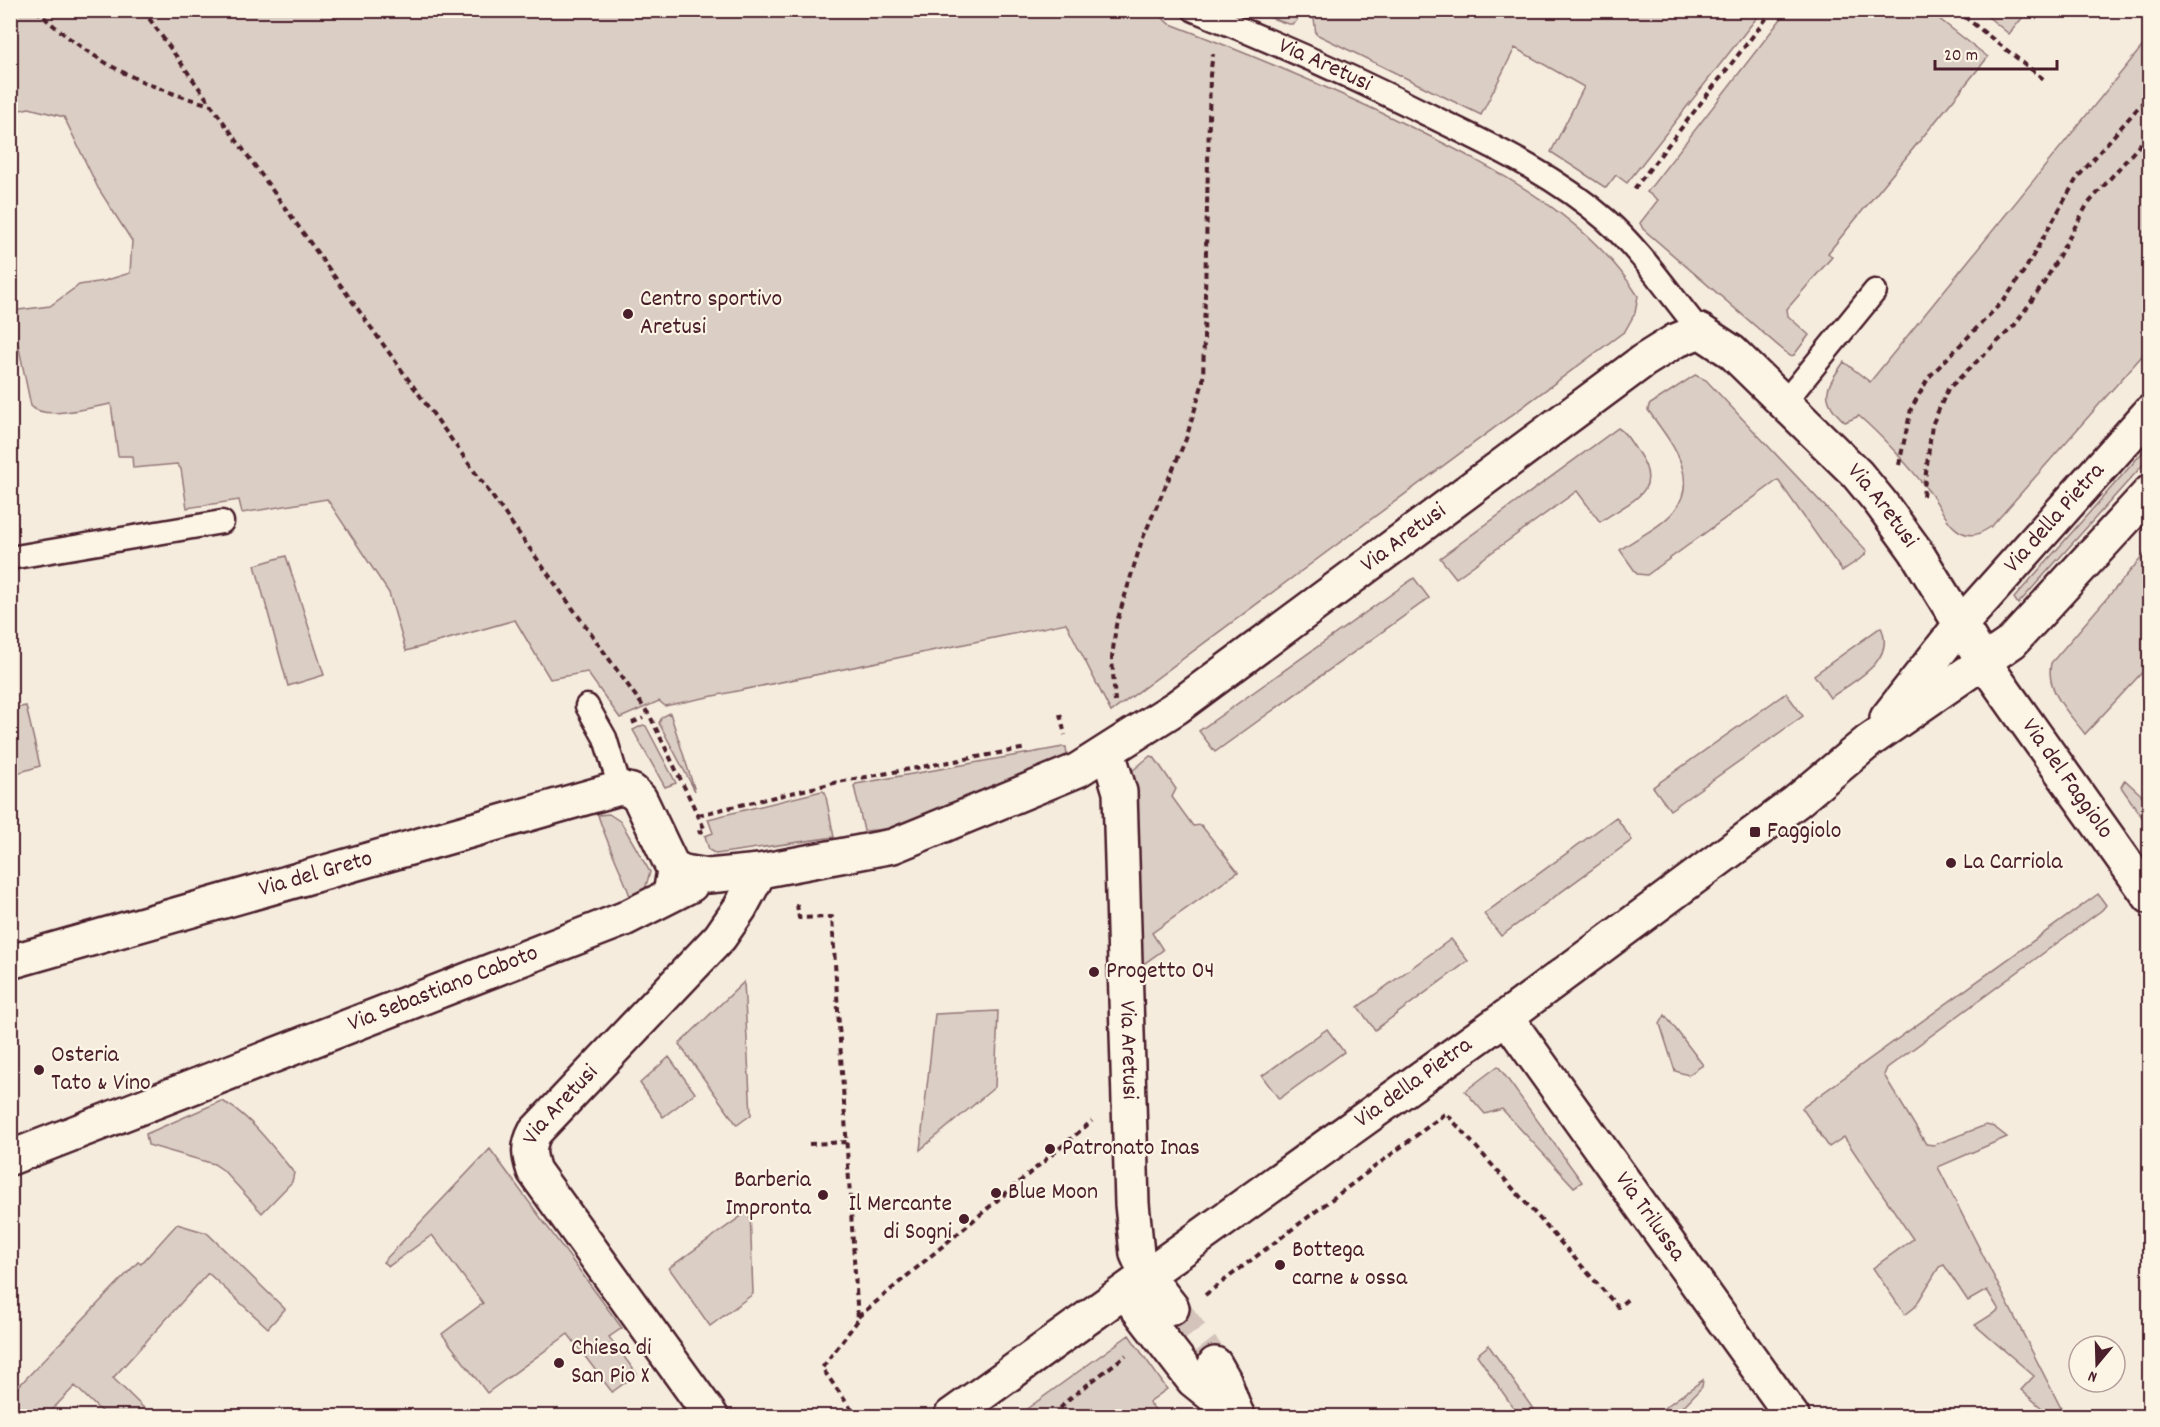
<svg xmlns="http://www.w3.org/2000/svg" width="2160" height="1427" viewBox="0 0 2160 1427" font-family="Dekko,sans-serif">
  <style>
    .green { fill: #dbcec4; stroke: #927678; stroke-width: 1.5 }
    .lines { fill: none; stroke-linecap: round; stroke-linejoin: round }
    .street-tunnel { stroke: #d3c3ba; stroke-width: 33; stroke-dasharray: 33 16; stroke-linecap: butt }
    .lane-casing { stroke: #4a1f2b; stroke-width: 27 }
    .street-casing { stroke: #4a1f2b; stroke-width: 38 }
    .secondary-casing { stroke: #4a1f2b; stroke-width: 38 }
    .path { stroke: #4a1f2b; stroke-width: 4; stroke-dasharray: 6 4.5; stroke-linecap: butt }
    .lane { stroke: #fcf5e5; stroke-width: 22 }
    .street { stroke: #fcf5e5; stroke-width: 33 }
    .secondary { stroke: #fcf5e5; stroke-width: 33 }
    .poi-dot { fill: #4a1f2b; stroke: #fcf5e5; stroke-width: 2 }
    .labels { text-anchor: middle; dominant-baseline: central; stroke-width: 4.5; stroke-linejoin: round; paint-order: stroke }
    .street-label { font-size: 24px; fill: #4a1f2b; stroke: #fcf5e5 }
    .poi-label { font-size: 24px; fill: #4a1f2b; stroke: #fcf5e5; text-anchor: start }
  </style>
  <rect width="100%" height="100%" fill="#f5ecde"/>
  <filter id="ink" filterUnits="userSpaceOnUse"><feTurbulence type="fractalNoise" baseFrequency=".0167" numOctaves="2"/><feDisplacementMap in="SourceGraphic" scale="12" xChannelSelector="R" yChannelSelector="G"/><feConvolveMatrix kernelMatrix="1 2 1 2 8 2 1 2 1" color-interpolation-filters="sRGB"/></filter>
  <g filter="url(#ink)">
    <path class="green" d="M 11,10 L 1162,11 L 1160,15 L 1168,23 C 1252,55 1334,89 1415,129 C 1496,169 1589,217 1638,296 L 1635,313 L 1625,331 L 1111,712 L 1066,623 L 665,706 L 659,701 L 620,718 L 587,672 L 550,679 L 515,620 L 406,651 L 389,593 L 327,499 L 242,513 L 239,500 L 187,508 L 181,469 L 177,464 L 133,468 L 132,456 L 118,456 L 111,404 C 92,407 44,421 31,406 L 15,329 L 11,329 L 11,311 L 50,306 L 79,285 L 104,281 L 130,273 L 132,241 L 98,188 L 64,117 L 29,108 L 11,112 Z
      M 1252,11 L 1762,11 L 1627,183 L 1616,175 L 1606,188 L 1551,152 L 1584,87 L 1515,48 L 1481,115 L 1316,34 L 1314,19 L 1301,14 L 1294,24 L 1288,24 Z
      M 1787,11 L 1929,11 L 1988,57 L 1828,253 L 1832,257 L 1787,309 L 1788,316 L 1809,335 L 1794,355 L 1790,356 L 1643,229 L 1640,223 L 1658,200 L 1647,192 Z
      M 1981,11 L 2028,11 L 2009,34 Z
      M 2149,38 L 2149,348 L 1992,526 C 1983,532 1974,538 1963,533 C 1948,527 1940,506 1931,494 C 1909,466 1885,439 1859,416 L 1845,422 C 1819,399 1825,388 1844,362 L 1870,382 Z
      M 1695,375 L 1706,380 L 1867,551 L 1864,556 L 1842,571 L 1778,480 L 1647,575 L 1637,574 L 1620,550 C 1636,538 1661,527 1674,511 C 1702,476 1668,439 1648,410 L 1649,405 Z
      M 1618,428 C 1627,433 1633,446 1639,454 C 1665,493 1629,501 1600,522 L 1577,491 L 1456,578 L 1440,558 Z
      M 2149,445 L 2149,458 L 2018,604 L 2014,598 Z
      M 2149,549 L 2149,665 L 2085,734 C 2069,713 2045,691 2051,663 Z
      M 286,556 L 324,675 L 288,686 L 255,565 Z
      M 1414,578 L 1429,598 L 1215,752 L 1199,731 Z
      M 1881,627 C 1897,661 1853,681 1830,698 L 1814,675 Z
      M 1786,693 L 1803,716 L 1670,810 L 1653,787 Z
      M 26,706 L 40,766 L 11,775 L 11,709 Z
      M 670,713 L 695,791 L 659,723 L 662,717 Z
      M 643,725 L 646,726 L 676,783 L 665,787 L 633,730 Z
      M 1063,747 L 1066,747 L 1067,756 L 886,829 L 864,831 L 854,786 L 856,784 Z
      M 1150,756 L 1154,757 L 1176,789 L 1172,797 L 1193,826 L 1201,825 L 1238,872 L 1152,933 L 1163,950 L 1142,965 L 1137,962 L 1132,771 Z
      M 2125,780 L 2149,802 L 2149,827 L 2121,787 Z
      M 822,791 L 825,792 L 834,837 L 716,854 L 709,850 L 705,836 L 713,833 L 708,819 Z
      M 609,814 L 621,822 L 650,872 L 645,889 L 630,896 C 620,867 607,844 598,815 Z
      M 1616,817 L 1632,840 L 1501,936 L 1484,914 Z
      M 2098,894 L 2106,905 L 2102,910 L 1887,1068 L 1884,1075 L 1926,1144 L 1934,1145 L 1986,1125 L 1994,1127 L 2007,1137 L 1938,1167 L 2065,1416 L 2037,1416 L 2043,1409 L 2021,1390 L 2034,1376 L 1975,1325 L 1999,1310 L 1987,1290 L 1968,1301 L 1944,1265 L 1939,1267 L 1915,1307 L 1905,1315 L 1873,1268 L 1913,1239 L 1844,1137 L 1829,1147 L 1802,1108 Z
      M 1451,939 L 1468,961 L 1375,1030 L 1358,1007 Z
      M 744,982 L 751,1115 L 737,1125 L 679,1044 Z
      M 998,1011 L 995,1087 L 920,1150 L 935,1014 Z
      M 1665,1015 L 1703,1065 L 1688,1075 L 1675,1071 L 1660,1024 Z
      M 1327,1029 L 1344,1052 L 1279,1099 L 1262,1076 Z
      M 669,1057 L 695,1093 L 663,1117 L 640,1083 Z
      M 1498,1066 L 1582,1182 L 1574,1187 L 1502,1109 L 1485,1114 L 1465,1091 Z
      M 221,1101 C 246,1110 277,1152 294,1173 L 292,1182 L 262,1213 L 223,1170 L 214,1164 L 148,1145 L 146,1134 Z
      M 490,1149 L 622,1328 L 609,1337 L 637,1374 L 612,1392 L 568,1334 L 487,1393 L 442,1334 L 483,1303 L 432,1235 L 389,1266 L 383,1262 Z
      M 750,1210 L 753,1294 L 710,1326 L 669,1268 Z
      M 177,1224 L 207,1233 L 285,1309 L 268,1328 L 208,1273 L 113,1378 L 152,1416 L 106,1416 L 75,1386 L 46,1416 L 11,1416 L 11,1394 L 138,1262 L 141,1264 Z
      M 1129,1335 L 1167,1389 L 1149,1402 L 1160,1416 L 1017,1416 Z
      M 1489,1345 L 1489,1346 L 1538,1416 L 1519,1416 L 1477,1355 Z
      M 1703,1380 L 1702,1387 L 1674,1416 L 1653,1416 Z"/>
    <g class="lines">
      <path class="street-tunnel" d="M 1172,1308 L 1215,1364"/>
      <defs>
        <g id="lane">
          <path id="s1" d="M 1194,10 C 1280,44 1364,82 1447,124 C 1503,151 1559,179 1606,220 C 1642,252 1670,295 1700,331"/>
          <path d="M 1784,403 L 1875,291"/>
          <path d="M 10,558 L 222,522"/>
          <path d="M 587,706 L 605,738 L 620,788"/>
        </g>
        <g id="street">
          <path id="s2" d="M 1108,752 L 1120,792 L 1132,1204 L 1137,1254 L 1147,1276 L 1172,1308"/>
          <path id="s3" d="M 673,867 L 684,872 L 708,876 L 760,871 L 893,846 L 1078,770 L 1177,707 L 1643,361 L 1675,341 L 1700,331 L 1732,352 L 1857,474 L 1880,502 L 1915,550 L 1983,661 L 2150,897"/>
          <path id="s4" d="M 10,962 L 620,788 L 632,791 L 640,799 L 674,870 L 670,895"/>
          <path id="s5" d="M 1506,1017 L 1792,1416"/>
          <path id="s6" d="M 10,1158 L 624,919 L 691,885"/>
          <path d="M 1125,1292 L 1193,1380 L 1238,1416"/>
          <path d="M 1215,1364 L 1224,1380 L 1236,1413"/>
          <path id="s7" d="M 711,1416 L 534,1171 C 529,1156 527,1147 535,1132 L 720,937 L 740,908 L 760,871"/>
        </g>
        <g id="secondary">
          <path id="s8" d="M 1887,718 L 1961,624 L 2150,412"/>
          <path id="s9" d="M 951,1416 L 1506,1017 L 1796,802 L 1869,741 L 2012,642 L 2150,492"/>
        </g>
      </defs>
      <use href="#lane" class="lane-casing"/>
      <use href="#street" class="street-casing"/>
      <use href="#secondary" class="secondary-casing"/>
      <path class="path" d="M 36,10 C 90,60 140,86 211,105
        M 143,10 L 650,716 L 705,830 L 697,833
        M 1956,10 L 2046,81
        M 1634,189 L 1773,10
        M 1899,465 L 1911,409 L 1929,377 L 2005,299 L 2026,268 L 2077,178 L 2150,94
        M 1923,496 L 1932,425 L 1948,389 L 2014,326 L 2044,283 L 2087,205 L 2150,133
        M 1115,702 L 1112,658 L 1116,625 L 1142,540 L 1186,439 L 1203,382 L 1210,75 L 1213,54
        M 1060,714 L 1065,735
        M 632,723 L 643,718
        M 698,815 L 838,782 L 1027,748
        M 797,904 L 799,918 L 832,917 L 858,1320 L 822,1368 L 856,1416
        M 809,1144 L 847,1142
        M 1205,1295 L 1446,1113 L 1618,1307 L 1628,1299
        M 858,1317 L 1092,1121
        M 1053,1416 L 1069,1399 L 1126,1355"/>
      <use href="#lane" class="lane"/>
      <use href="#street" class="street"/>
      <use href="#secondary" class="secondary"/>
    </g>
  </g>
  <g class="poi-dot">
    <circle cx="628" cy="314" r="6"/>
    <rect x="1749" y="826" width="12" height="12" rx="3"/>
    <circle cx="1951" cy="863" r="6"/>
    <circle cx="1094" cy="972" r="6"/>
    <circle cx="39" cy="1070" r="6"/>
    <circle cx="1050" cy="1149" r="6"/>
    <circle cx="996" cy="1193" r="6"/>
    <circle cx="823" cy="1195" r="6"/>
    <circle cx="964" cy="1219" r="6"/>
    <circle cx="1280" cy="1265" r="6"/>
    <circle cx="559" cy="1363" r="6"/>
  </g>
  <g class="labels">
    <g class="street-label">
      <text stroke="none"><textPath href="#s1" startOffset="142">Via Aretusi</textPath></text>
      <text stroke="none"><textPath href="#s3" startOffset="1440">Via Aretusi</textPath></text>
      <text stroke="none"><textPath href="#s8" startOffset="261">Via della Pietra</textPath></text>
      <text stroke="none"><textPath href="#s3" startOffset="824">Via Aretusi</textPath></text>
      <text stroke="none"><textPath href="#s3" startOffset="1770">Via del Faggiolo</textPath></text>
      <text stroke="none"><textPath href="#s4" startOffset="318">Via del Greto</textPath></text>
      <text stroke="none"><textPath href="#s6" startOffset="465">Via Sebastiano Caboto</textPath></text>
      <text stroke="none"><textPath href="#s2" startOffset="300">Via Aretusi</textPath></text>
      <text stroke="none"><textPath href="#s9" startOffset="570">Via della Pietra</textPath></text>
      <text stroke="none"><textPath href="#s7" startOffset="380">Via Aretusi</textPath></text>
      <text stroke="none"><textPath href="#s5" startOffset="246">Via Trilussa</textPath></text>
    </g>
    <g class="poi-label">
      <text x="640" y="300">Centro sportivo<tspan x="640" dy="28">Aretusi</tspan></text>
      <text x="1767" y="832">Faggiolo</text>
      <text x="1963" y="863">La Carriola</text>
      <text x="1106" y="972">Progetto 04</text>
      <text x="51" y="1056">Osteria<tspan x="51" dy="28">Tato &amp; Vino</tspan></text>
      <text x="1062" y="1149">Patronato Inas</text>
      <text x="811" y="1181" text-anchor="end">Barberia<tspan x="811" dy="28">Impronta</tspan></text>
      <text x="1008" y="1193">Blue Moon</text>
      <text x="952" y="1205" text-anchor="end">Il Mercante<tspan x="952" dy="28">di Sogni</tspan></text>
      <text x="1292" y="1251">Bottega<tspan x="1292" dy="28">carne &amp; ossa</tspan></text>
      <text x="571" y="1349">Chiesa di<tspan x="571" dy="28">San Pio X</tspan></text>
    </g>
  </g>
  <rect width="2160" height="1427" fill="none" stroke="#fcf5e5" stroke-width="36"/>
  <rect x="18" y="18" width="2124" height="1391" fill="none" stroke="#4a1f2b" stroke-width="2" filter="url(#ink)"/>
  <g transform="translate(2097 1364) rotate(199)"><circle r="28" fill="#fcf5e5" stroke="#b59f9b" stroke-width="1.5"/>
  <path d="M0-4.5L10 22L0 15L-10 22Z" fill="#4a1f2b"/>
  <text y="-9" font-size="16" font-weight="bold" text-anchor="middle" fill="#4a1f2b">N</text>
  </g>
  <path d="M1935 60v9h122v-9" fill="none" stroke="#4a1f2b" stroke-width="3"/>
  <text x="1944" y="60" font-size="18" fill="#4a1f2b" stroke="#fcf5e5" stroke-width="4.5" paint-order="stroke">20 m</text>
</svg>
